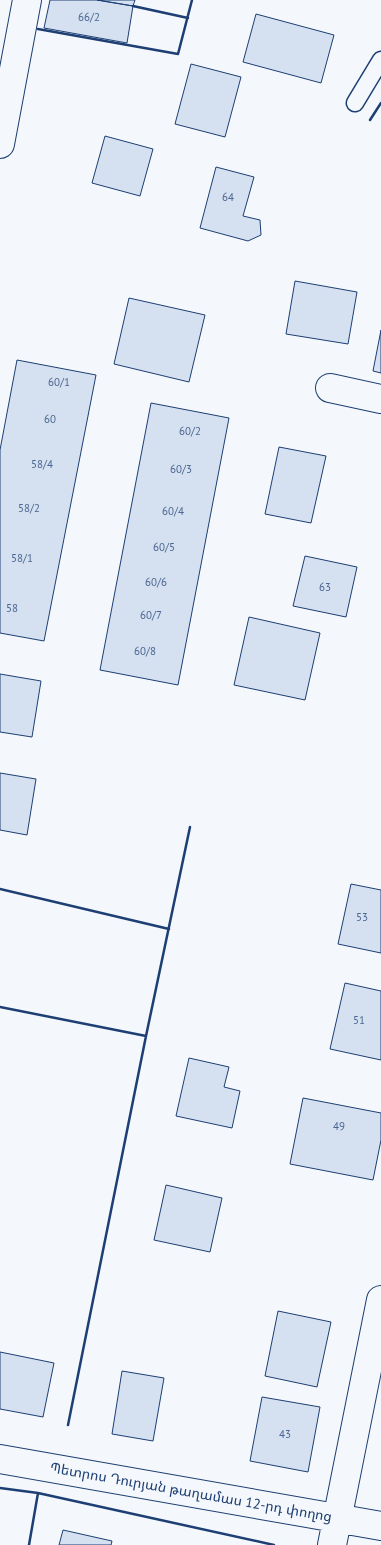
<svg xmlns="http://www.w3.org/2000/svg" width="381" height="1545" viewBox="0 0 381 1545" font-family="'PT Sans','Noto Sans Armenian',sans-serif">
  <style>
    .building { fill: #d5e0f0; stroke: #1d3f73 }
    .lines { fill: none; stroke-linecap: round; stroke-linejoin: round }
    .lane-casing { stroke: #1d3f73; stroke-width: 19 }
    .street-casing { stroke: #1d3f73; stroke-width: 30 }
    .lane { stroke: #f4f7fb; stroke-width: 16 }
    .street { stroke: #f4f7fb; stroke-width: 28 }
    .wall { stroke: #1d3f73; stroke-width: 2.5 }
    .labels { text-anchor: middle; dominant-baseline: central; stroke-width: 4; stroke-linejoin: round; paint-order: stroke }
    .number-label { font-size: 11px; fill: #4b6792 }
    .street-label { font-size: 14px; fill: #1d3f73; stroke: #f4f7fb }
  </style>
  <rect width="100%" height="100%" fill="#f4f7fb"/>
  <path class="building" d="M 50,0 L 97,0 L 133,6 L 127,43 L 44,28 Z
    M 97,0 L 135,0 L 133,6 Z
    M 256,14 L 334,35 L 321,83 L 243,62 Z
    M 191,64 L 241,77 L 225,137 L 175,124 Z
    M 105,136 L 153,149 L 140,196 L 92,183 Z
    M 216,167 L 254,177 L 243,216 L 260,220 L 261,235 L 248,241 L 200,228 Z
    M 295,281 L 357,292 L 348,344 L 286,334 Z
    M 129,298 L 205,315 L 189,382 L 114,364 Z
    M 381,330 L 381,373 L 373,371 Z
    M 17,360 L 96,375 L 44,641 L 0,633 L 0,450 Z
    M 151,403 L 229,418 L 178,685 L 100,670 Z
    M 279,447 L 326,456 L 311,523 L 265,514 Z
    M 305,556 L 357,567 L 346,617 L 293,606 Z
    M 249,617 L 320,633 L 305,700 L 234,685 Z
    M 0,674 L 41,681 L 32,737 L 0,732 Z
    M 0,773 L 36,779 L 27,835 L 0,830 Z
    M 351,884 L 381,890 L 381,953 L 338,944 Z
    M 345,983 L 381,991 L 381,1060 L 330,1049 Z
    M 189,1058 L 229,1067 L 224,1087 L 240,1091 L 232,1128 L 176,1116 Z
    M 303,1098 L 381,1113 L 381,1140 L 373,1180 L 290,1164 Z
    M 166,1185 L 222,1198 L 210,1252 L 154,1240 Z
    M 278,1311 L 331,1322 L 317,1387 L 265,1376 Z
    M 0,1352 L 54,1363 L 43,1417 L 0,1409 Z
    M 122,1371 L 164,1378 L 153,1441 L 112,1434 Z
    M 262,1397 L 320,1407 L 308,1472 L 250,1461 Z
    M 63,1530 L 112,1541 L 111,1545 L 59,1545 Z"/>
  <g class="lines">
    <defs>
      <path id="lane" d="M 355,103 L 381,60"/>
      <path id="street" d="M 0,144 L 27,0
        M 330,388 L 381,399
        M 0,1459 L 381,1526
        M 332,1545 L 381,1300"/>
    </defs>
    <use href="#lane" class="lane-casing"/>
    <use href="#street" class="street-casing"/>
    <use href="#lane" class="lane"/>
    <use href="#street" class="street"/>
    <path class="wall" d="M 133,6 L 188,18
      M 38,29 L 178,54 L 192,0
      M 370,120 L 381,103
      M 0,889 L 169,929
      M 0,1007 L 146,1036
      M 68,1425 L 146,1036 L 190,827
      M 0,1488 L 38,1493
      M 29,1545 L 38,1493 L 274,1545"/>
  </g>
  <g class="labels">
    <g class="number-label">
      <text x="89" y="17">66/2</text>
      <text x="228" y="197">64</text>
      <text x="59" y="382">60/1</text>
      <text x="50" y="419">60</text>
      <text x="190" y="431">60/2</text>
      <text x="42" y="464">58/4</text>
      <text x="181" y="469">60/3</text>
      <text x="29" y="508">58/2</text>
      <text x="173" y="511">60/4</text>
      <text x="164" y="547">60/5</text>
      <text x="22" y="558">58/1</text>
      <text x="156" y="582">60/6</text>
      <text x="325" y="587">63</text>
      <text x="12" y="608">58</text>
      <text x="151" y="615">60/7</text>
      <text x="145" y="651">60/8</text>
      <text x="362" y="917">53</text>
      <text x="359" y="1020">51</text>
      <text x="339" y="1126">49</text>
      <text x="285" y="1434">43</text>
    </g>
    <g class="street-label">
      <text transform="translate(191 1492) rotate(10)">Պետրոս Դուրյան թաղամաս 12-րդ փողոց</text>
    </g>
  </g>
</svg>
